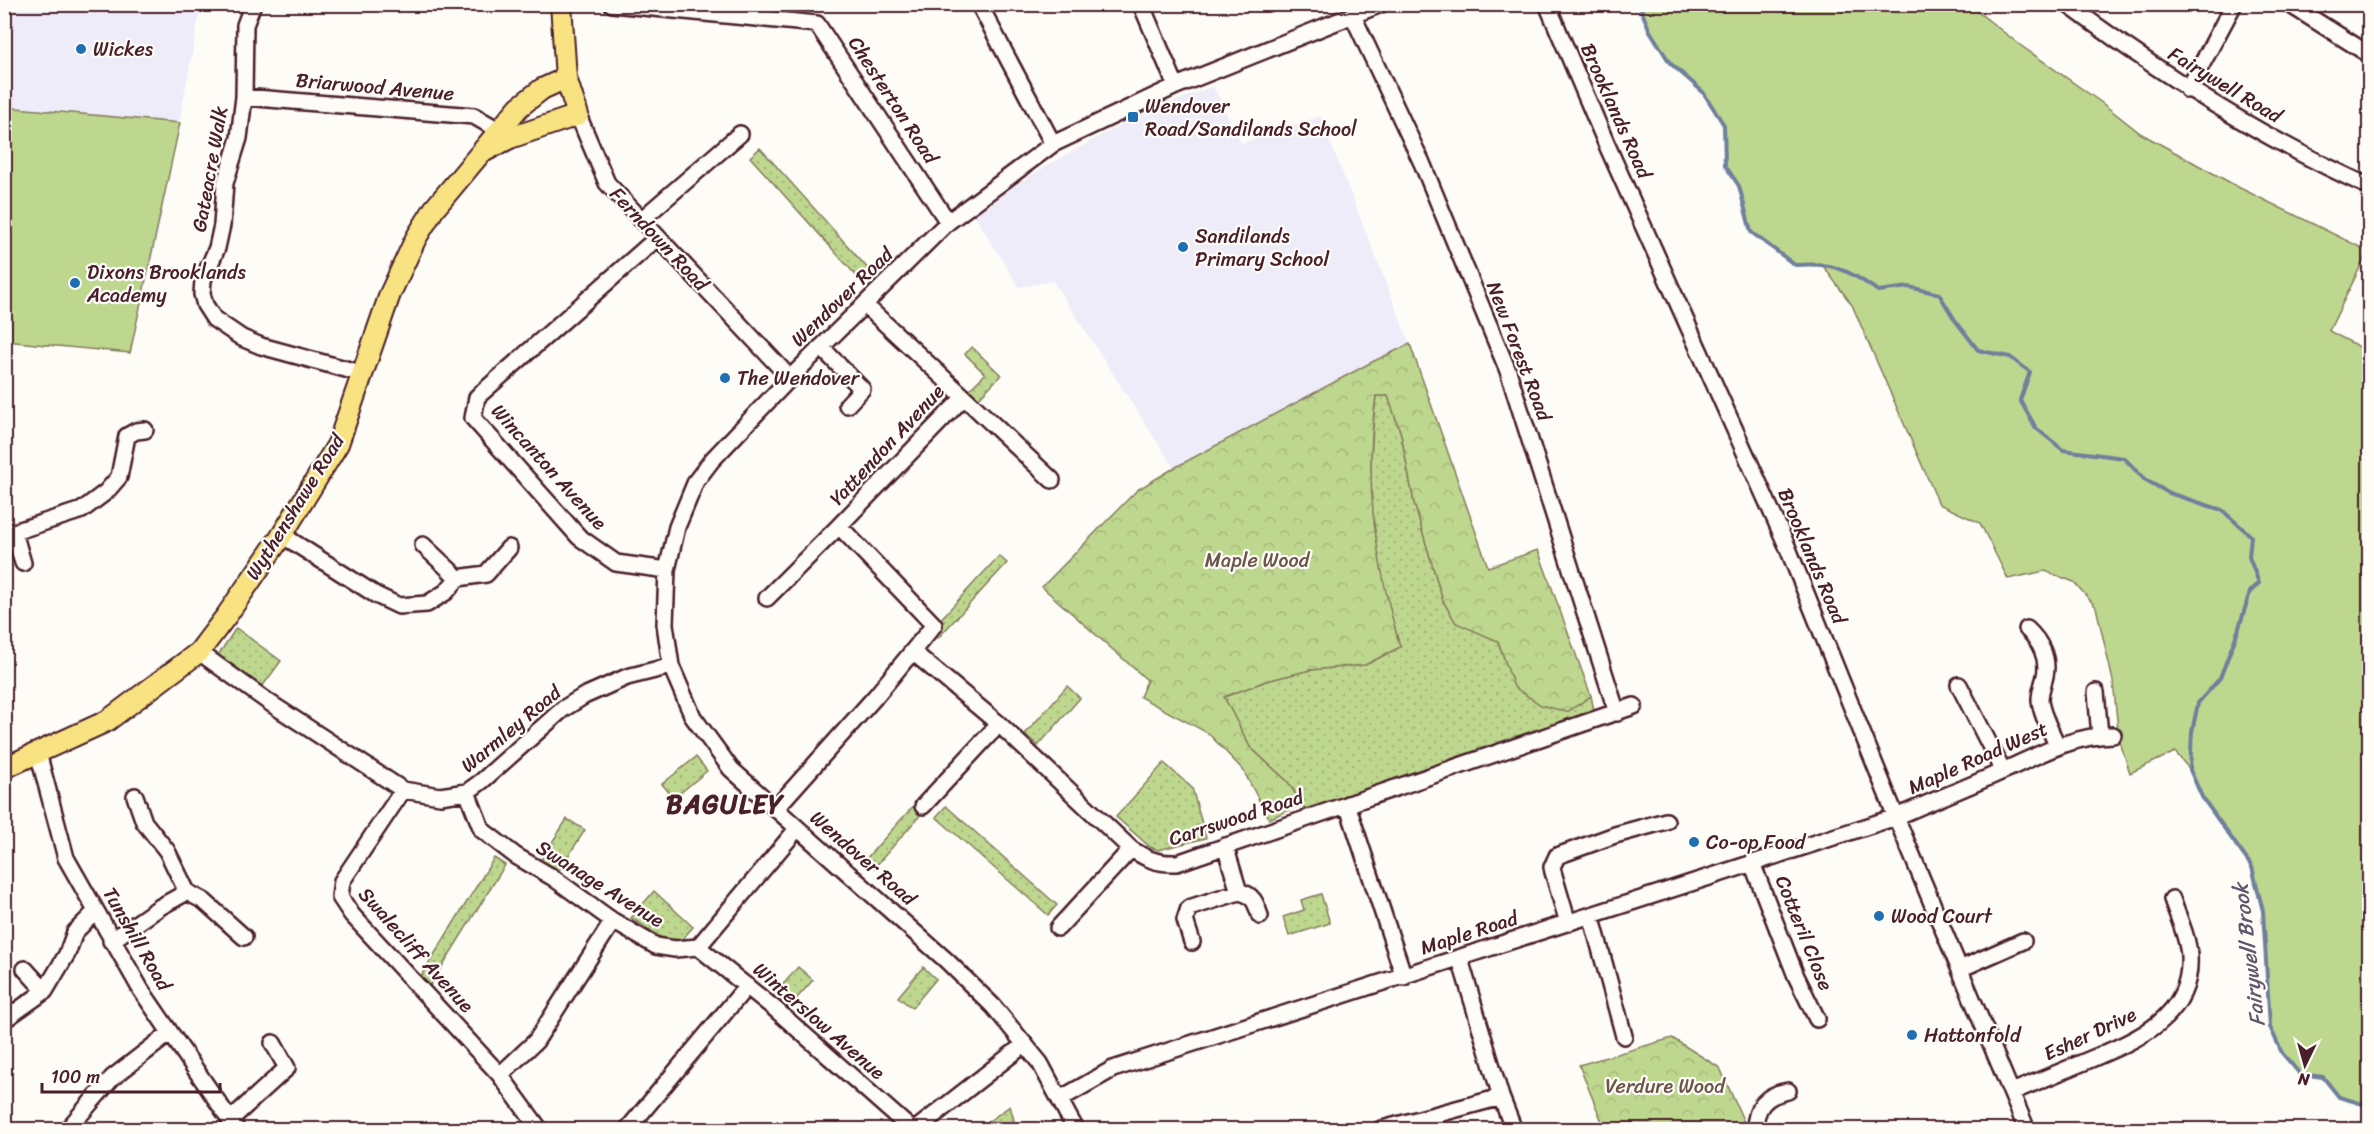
<svg xmlns="http://www.w3.org/2000/svg" width="2374" height="1134" viewBox="0 0 2374 1134" font-family="Sriracha,sans-serif">
  <style>
    .built { fill: #eeecf8 }
    .grass { fill: url(#grass-dots); stroke: #847b5c; stroke-width: 1.5 }
    .forest { fill: url(#forest-crowns); stroke: #847b5c; stroke-width: 1.5 }
    .park { fill: #bed78e; stroke: #847b5c; stroke-width: 1.5 }
    .lines { fill: none; stroke-linecap: round; stroke-linejoin: round }
    .stream { stroke: #707f9c; stroke-width: 4 }
    .minor-casing { stroke: #4a1f2b; stroke-width: 20 }
    .major-casing { stroke: #4a1f2b; stroke-width: 24 }
    .minor { stroke: #fdfcf7; stroke-width: 15 }
    .major { stroke: #f8e281; stroke-width: 20 }
    .poi-dot { fill: #1f6fb2; stroke: #fdfcf7; stroke-width: 2 }
    .labels { text-anchor: middle; dominant-baseline: central; stroke-width: 4.5; stroke-linejoin: round; paint-order: stroke }
    .poi-label { font-size: 20px; fill: #4a1f2b; stroke: #fdfcf7; text-anchor: start }
    .street-label { font-size: 20px; fill: #4a1f2b; stroke: #fdfcf7 }
    .park-label { font-size: 20px; fill: #6d5649; stroke: #fdfcf7 }
    .water-label { font-size: 21px; font-style: italic; fill: #60576d; stroke: #fdfcf7 }
    .district-label { font-size: 26px; font-weight: bold; letter-spacing: 1.5px; fill: #4a1f2b; stroke: #fdfcf7 }
  </style>
  <defs>
    <pattern id="grass-dots" width="8" height="8" patternUnits="userSpaceOnUse" patternTransform="scale(1.5)"><rect width="8" height="8" fill="#bed78e"/><path d="M2 2h.1M6 6h.1" fill="none" stroke="#a5b87b" stroke-width="1.8" stroke-linecap="round"/></pattern>
    <pattern id="forest-crowns" width="20" height="18" patternUnits="userSpaceOnUse" patternTransform="scale(1.5)"><rect width="20" height="18" fill="#bed78e"/><path d="M2 6a3 3 0 1 1 6 0M12 15a3 3 0 1 1 6 0" fill="none" stroke="#a5b87b"/></pattern>
  </defs>
  <rect width="100%" height="100%" fill="#fdfcf7"/>
  <filter id="ink" filterUnits="userSpaceOnUse"><feTurbulence type="fractalNoise" baseFrequency=".0167" numOctaves="2"/><feDisplacementMap in="SourceGraphic" scale="12" xChannelSelector="R" yChannelSelector="G"/><feConvolveMatrix kernelMatrix="1 2 1 2 8 2 1 2 1" color-interpolation-filters="sRGB"/></filter>
  <g filter="url(#ink)">
    <path class="built" d="M 4,5 L 201,5 L 160,225 L 130,353 L 5,341 Z
      M 1213,86 L 1241,143 L 1320,116 L 1410,344 L 1372,362 L 1174,468 L 1053,281 L 1019,287 L 972,212 L 1053,162 L 1133,118 Z"/>
    <path class="grass" d="M 760,148 L 871,272 L 861,281 L 750,157 Z
      M 972,347 L 1001,375 L 976,401 L 967,392 L 985,374 L 965,354 Z
      M 1376,396 L 1388,396 L 1401,434 L 1414,503 L 1443,601 L 1456,622 L 1498,641 L 1514,686 L 1567,712 L 1591,696 L 1595,715 L 1589,720 L 1306,811 L 1288,782 L 1250,747 L 1224,697 L 1266,681 L 1310,670 L 1365,665 L 1400,647 C 1388,603 1374,557 1371,512 C 1369,473 1372,434 1376,396 Z
      M 999,556 L 1007,563 L 938,638 L 936,635 L 943,627 L 938,622 Z
      M 236,628 L 281,661 L 262,687 L 217,657 Z
      M 1067,686 L 1080,698 L 1038,746 L 1025,734 Z
      M 696,757 L 707,771 L 674,798 L 662,784 Z
      M 1164,763 L 1192,788 L 1206,838 L 1158,850 L 1150,847 L 1116,817 Z
      M 915,804 L 923,812 L 874,868 L 865,860 Z
      M 946,806 L 1057,905 L 1048,915 L 936,817 Z
      M 567,819 L 585,830 L 558,872 L 540,861 Z
      M 494,858 L 505,865 L 428,989 L 419,979 Z
      M 654,891 L 693,927 L 677,945 L 672,945 L 631,918 Z
      M 1321,894 L 1330,923 L 1289,936 L 1283,917 L 1304,910 L 1301,900 Z
      M 798,967 L 813,980 L 789,1007 L 775,994 Z
      M 923,967 L 936,979 L 912,1008 L 898,997 Z
      M 1010,1106 L 1014,1120 L 1003,1129 L 978,1129 Z"/>
    <path class="forest" d="M 1410,344 L 1488,567 L 1538,550 L 1591,696 L 1567,712 L 1541,705 L 1514,687 L 1498,641 L 1456,623 L 1443,601 L 1414,503 L 1401,434 L 1388,396 L 1376,396 C 1363,486 1376,561 1400,647 L 1365,665 L 1310,670 L 1266,681 L 1224,697 L 1250,747 L 1288,782 L 1302,804 L 1269,819 L 1243,770 L 1208,733 L 1140,697 L 1147,680 L 1042,587 L 1137,490 L 1174,468 L 1372,362 Z
      M 1672,1038 L 1720,1068 L 1747,1129 L 1605,1129 L 1579,1065 Z"/>
    <path class="park" d="M 1644,4 L 1969,5 L 2020,45 L 2102,103 L 2140,133 L 2238,187 L 2368,251 L 2329,331 L 2369,352 L 2369,1106 L 2339,1097 L 2323,1077 L 2300,1074 L 2282,1053 L 2270,1027 L 2263,911 L 2252,867 L 2202,797 L 2190,770 L 2175,752 L 2130,773 L 2119,739 L 2113,681 L 2096,607 L 2074,582 L 2045,571 L 2008,579 L 1980,523 L 1939,504 L 1852,305 L 1821,263 L 1795,265 L 1751,232 L 1739,186 L 1725,165 L 1724,125 L 1703,92 L 1670,63 L 1650,31 L 1641,10 Z
      M 5,107 L 180,123 L 130,353 L 5,341 Z"/>
    <g class="lines">
      <path class="stream" d="M 1644,4 L 1641,10 L 1650,31 L 1670,63 L 1703,92 L 1724,125 L 1725,165 L 1739,186 L 1751,232 L 1795,265 C 1833,262 1847,269 1878,291 L 1909,287 L 1939,294 L 1955,320 L 1978,350 L 2010,357 L 2030,372 L 2020,400 L 2036,428 L 2063,450 L 2124,458 L 2144,479 L 2169,493 L 2222,510 L 2251,536 L 2249,557 L 2259,583 L 2250,592 L 2238,631 L 2220,678 L 2198,703 L 2192,732 L 2190,770 L 2202,797 L 2252,867 L 2263,911 L 2270,1027 L 2282,1053 L 2300,1074 L 2323,1077 L 2339,1097 L 2370,1106"/>
      <defs>
        <path id="minor" d="M 253,4 L 245,25 L 244,97 L 239,138 L 225,183 L 222,225 L 217,248 L 203,280 L 202,294 L 205,305 L 214,319 L 242,338 L 261,346 L 364,374
          M 612,4 L 817,24 L 948,222
          M 979,4 L 1053,144
          M 1141,4 L 1176,86
          M 1547,4 L 1606,143 L 1787,546 L 1896,817 L 2027,1130
          M 2067,4 C 2162,75 2261,138 2370,187
          M 2289,4 L 2370,55
          M 1353,16 L 1422,163 L 1508,371 L 1617,713
          M 2188,90 L 2234,4
          M 244,97 L 474,116 L 507,135
          M 578,115 L 607,183 L 790,378
          M 641,220 L 740,134
          M 657,238 L 477,397 L 473,418 L 579,537 L 616,563 L 667,570
          M 821,347 L 862,389 L 847,405
          M 964,397 L 1052,480
          M 14,532 L 23,563
          M 4,533 L 14,532 L 82,510 L 106,492 L 119,477 L 127,436 L 136,431 L 145,430
          M 282,535 L 376,595 L 399,606 L 427,604 L 446,592 L 458,578
          M 423,545 L 458,578 L 486,574 L 509,548
          M 767,598 L 839,526
          M 2027,629 C 2040,641 2049,658 2045,676 C 2043,685 2040,691 2040,700 C 2041,714 2051,731 2057,745
          M 199,652 L 270,703 L 403,790 L 440,796 L 467,792 L 482,781 L 563,709 L 584,696 L 627,677 L 671,666
          M 913,652 L 999,724 L 1131,849 C 1147,859 1157,864 1177,863 L 1634,706
          M 1959,685 L 2003,771
          M 2096,692 L 2100,735
          M 38,753 L 66,858 L 141,990 L 237,1130
          M 403,790 L 342,881 L 340,897 L 352,915 L 500,1075 L 540,1130
          M 467,792 L 482,830 L 516,856 L 552,877 L 613,921 L 656,946 L 675,949 L 698,947 L 797,829
          M 135,796 L 144,822 L 167,851 L 187,892 L 204,901 L 244,937
          M 1347,804 L 1404,977
          M 923,806 L 999,724
          M 776,808 L 875,697 L 934,625 L 839,526 L 964,397 L 865,305
          M 1225,846 L 1239,892 C 1253,894 1256,903 1260,916
          M 1752,863 L 1796,976 L 1817,1019
          M 1591,915 L 1624,1036
          M 1568,923 L 1553,872 L 1552,867 L 1557,856 L 1615,835 L 1666,821
          M 1058,928 L 1131,849
          M 111,941 L 160,907 L 187,892
          M 1192,942 L 1185,920 L 1189,908 L 1239,892
          M 698,947 L 775,1009 L 912,1130
          M 1460,959 L 1501,1097 L 1514,1130
          M 25,969 L 45,991
          M 1960,969 L 2023,941
          M 4,1020 L 45,991 L 67,954 L 75,932 L 95,912
          M 500,1075 L 536,1041 L 613,921
          M 2012,1092 C 2036,1082 2060,1072 2084,1062 C 2131,1042 2193,1020 2189,956 C 2188,937 2178,917 2172,899
          M 1060,1099 L 1113,1069 L 1896,817 C 1932,801 1968,787 2003,771 C 2041,754 2071,736 2113,735
          M 230,1120 L 287,1068 L 273,1043
          M 67,1130 L 112,1078 L 170,1033
          M 627,1130 L 747,986
          M 915,1130 L 1025,1044
          M 1076,1130 L 1040,1063 L 993,1006 L 947,961 L 731,769 L 693,717 L 671,666 L 665,624 L 667,570 L 677,527 L 696,481 L 712,460 L 790,378 L 948,222 L 1053,144 L 1176,86 L 1381,4
          M 1379,1130 L 1501,1097
          M 1755,1130 C 1755,1107 1765,1095 1788,1091"/>
        <path id="major" d="M 485,151 L 510,138 L 578,115 L 566,78 L 561,4
          M 4,768 L 107,721 L 199,652 L 227,615 L 282,535 L 338,444 L 390,294 L 416,238 L 434,209 L 519,107 L 542,89 L 566,78"/>
      </defs>
      <use href="#minor" class="minor-casing"/>
      <use href="#major" class="major-casing"/>
      <use href="#minor" class="minor"/>
      <use href="#major" class="major"/>
    </g>
  </g>
  <g class="poi-dot">
    <circle cx="81" cy="49" r="6"/>
    <rect x="1127" y="111" width="12" height="12" rx="3"/>
    <circle cx="1183" cy="247" r="6"/>
    <circle cx="75" cy="283" r="6"/>
    <circle cx="725" cy="378" r="6"/>
    <circle cx="1694" cy="842" r="6"/>
    <circle cx="1879" cy="916" r="6"/>
    <circle cx="1912" cy="1035" r="6"/>
  </g>
  <g class="labels">
    <g class="poi-label">
      <text x="93" y="49">Wickes</text>
      <text x="1145" y="106">Wendover<tspan x="1145" dy="23">Road/Sandilands School</tspan></text>
      <text x="1195" y="236">Sandilands<tspan x="1195" dy="23">Primary School</tspan></text>
      <text x="87" y="272">Dixons Brooklands<tspan x="87" dy="23">Academy</tspan></text>
      <text x="737" y="378">The Wendover</text>
      <text x="1706" y="842">Co-op Food</text>
      <text x="1891" y="916">Wood Court</text>
      <text x="1924" y="1035">Hattonfold</text>
    </g>
    <g class="street-label">
      <text transform="translate(2225 85) rotate(31)">Fairywell Road</text>
      <text transform="translate(375 87) rotate(5)">Briarwood Avenue</text>
      <text transform="translate(893 100) rotate(57)">Chesterton Road</text>
      <text transform="translate(1616 111) rotate(66)">Brooklands Road</text>
      <text transform="translate(210 169) rotate(-80)">Gateacre Walk</text>
      <text transform="translate(659 239) rotate(47)">Ferndown Road</text>
      <text transform="translate(842 297) rotate(-44)">Wendover Road</text>
      <text transform="translate(1519 351) rotate(69)">New Forest Road</text>
      <text transform="translate(887 445) rotate(-47)">Yattendon Avenue</text>
      <text transform="translate(549 467) rotate(48)">Wincanton Avenue</text>
      <text transform="translate(295 507) rotate(-58)">Wythenshawe Road</text>
      <text transform="translate(1812 556) rotate(67)">Brooklands Road</text>
      <text transform="translate(511 729) rotate(-40)">Warmley Road</text>
      <text transform="translate(1978 758) rotate(-24)">Maple Road West</text>
      <text transform="translate(1236 818) rotate(-18)">Carrswood Road</text>
      <text transform="translate(863 858) rotate(41)">Wendover Road</text>
      <text transform="translate(600 884) rotate(32)">Swanage Avenue</text>
      <text transform="translate(1469 933) rotate(-18)">Maple Road</text>
      <text transform="translate(1804 933) rotate(68)">Cotteril Close</text>
      <text transform="translate(137 939) rotate(60)">Tunshill Road</text>
      <text transform="translate(416 950) rotate(48)">Swalecliff Avenue</text>
      <text transform="translate(819 1021) rotate(41)">Winterslow Avenue</text>
      <text transform="translate(2090 1034) rotate(-25)">Esher Drive</text>
    </g>
    <g class="park-label">
      <text x="1257" y="560">Maple Wood</text>
      <text x="1665" y="1086">Verdure Wood</text>
    </g>
    <g class="water-label">
      <text transform="translate(2249 955) rotate(-97)">Fairywell Brook</text>
    </g>
    <g class="district-label">
      <text x="725" y="804">BAGULEY</text>
    </g>
  </g>
  <rect width="2374" height="1134" fill="none" stroke="#fdfcf7" stroke-width="24"/>
  <rect x="12" y="12" width="2350" height="1110" fill="none" stroke="#4a1f2b" stroke-width="2" filter="url(#ink)"/>
  <g transform="translate(2305 1065) rotate(185)" stroke="#fdfcf7" stroke-width="4.5" paint-order="stroke">
  <path d="M0-4.5L10 22L0 15L-10 22Z" fill="#4a1f2b"/>
  <text y="-9" font-size="16" font-weight="bold" text-anchor="middle" fill="#4a1f2b">N</text>
  </g>
  <path d="M42 1083v9h178v-9" fill="none" stroke="#4a1f2b" stroke-width="3"/>
  <text x="51" y="1083" font-size="18" fill="#4a1f2b" stroke="#fdfcf7" stroke-width="4.5" paint-order="stroke">100 m</text>
</svg>
